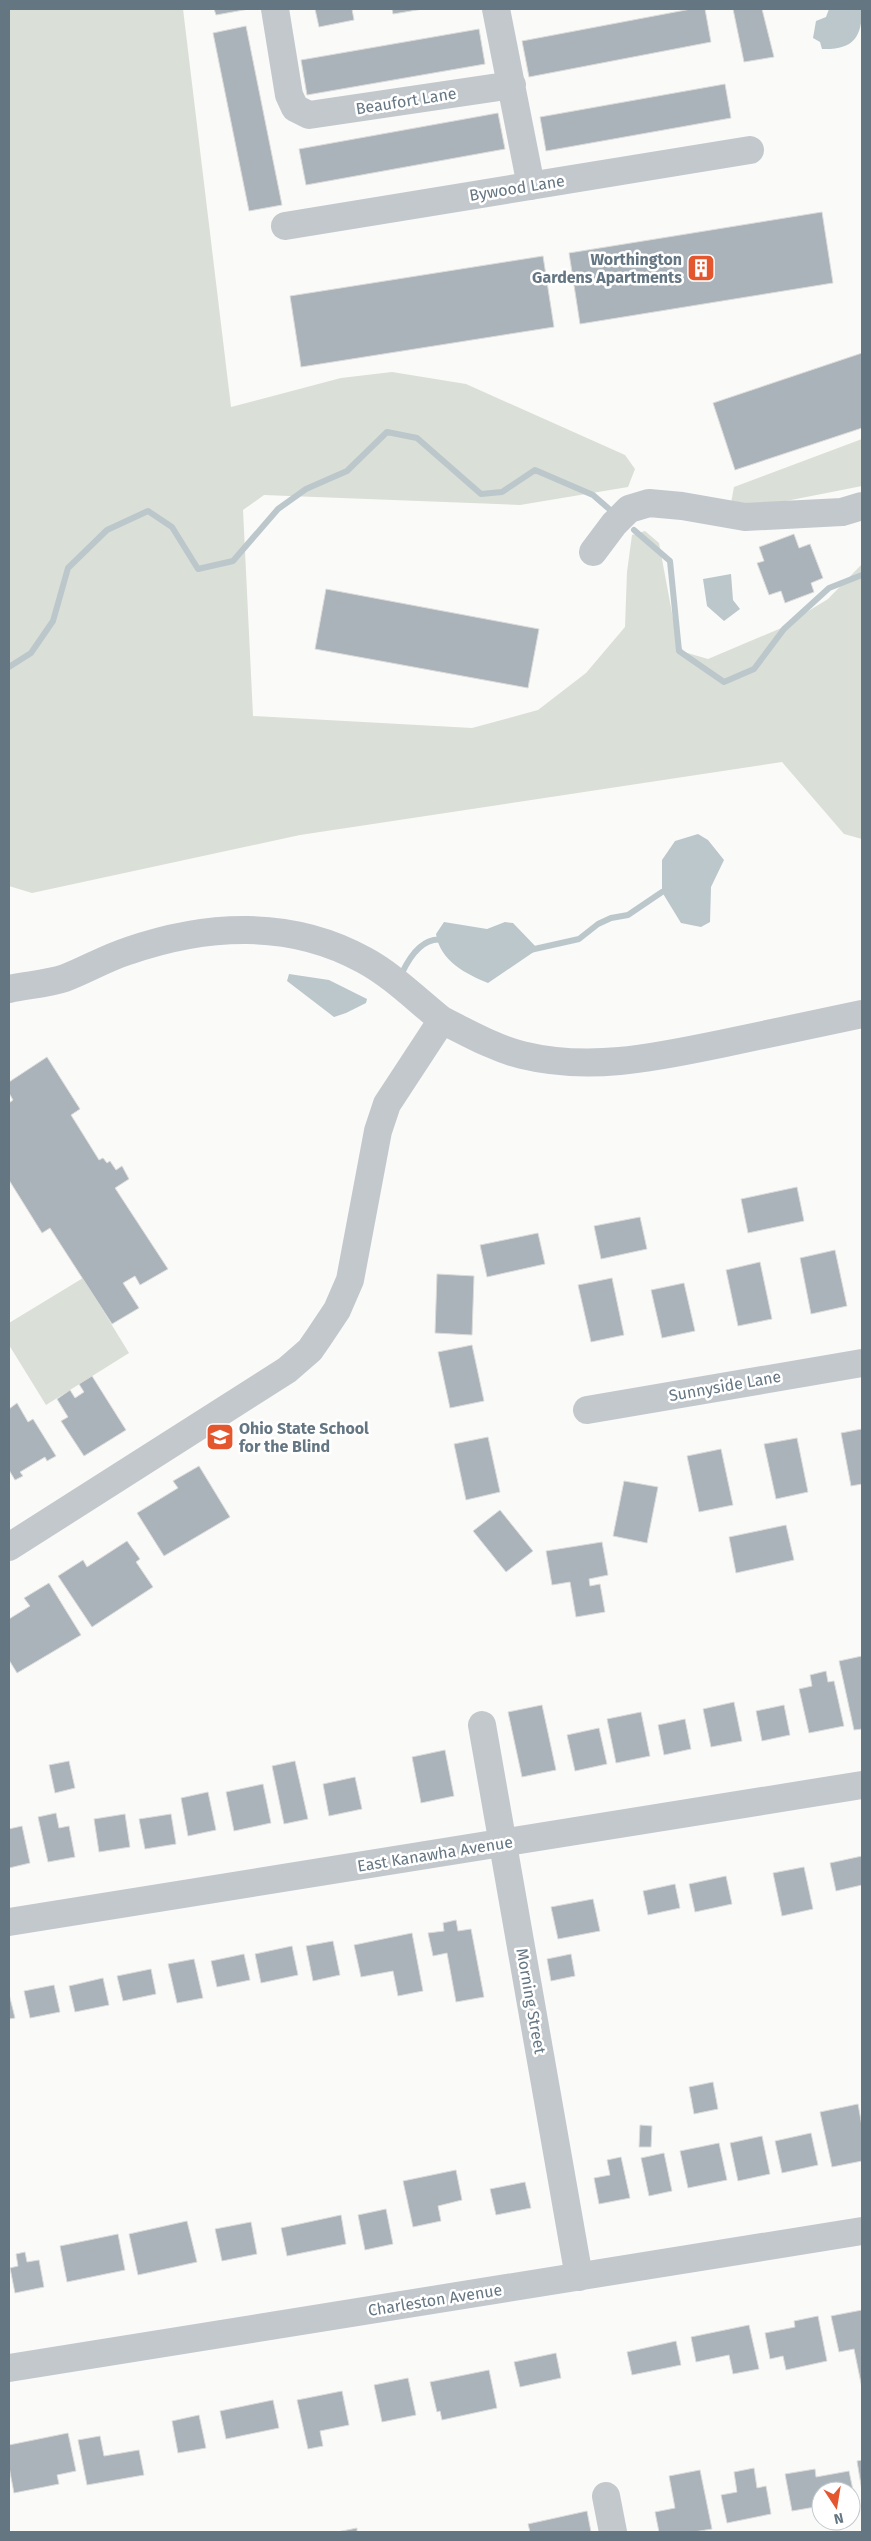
<svg xmlns="http://www.w3.org/2000/svg" width="871" height="2541" viewBox="0 0 871 2541" font-family="'Fira Sans',sans-serif">
  <style>
    .green { fill: #dadfd7 }
    .water { fill: #bbc7cb }
    .lines { fill: none; stroke-linecap: round; stroke-linejoin: round }
    .stream { stroke: #bbc7cb; stroke-width: 6 }
    .building { fill: #aab3b9; stroke: #dcdcda }
    .minor { stroke: #c3c8cc; stroke-width: 28 }
    .labels { text-anchor: middle; dominant-baseline: central; stroke-width: 5; stroke-linejoin: round; paint-order: stroke }
    .street-label { font-size: 16px; fill: #657683; stroke: #fff }
    .poi-label { font-size: 16px; font-weight: bold; fill: #657683; stroke: #fff; text-anchor: end }
  </style>
  <rect width="100%" height="100%" fill="#fafaf8"/>
  <path class="green" d="M 9,9 L 183,9 L 231,407 L 341,378 L 392,372 L 466,384 L 625,455 L 635,469 L 628,487 L 520,505 L 264,495 L 243,510 L 253,716 L 472,728 L 538,710 L 586,673 L 625,627 L 627,572 L 632,535 L 645,531 L 659,543 L 677,640 L 684,652 L 708,659 L 779,629 L 828,599 L 862,564 L 862,839 L 844,834 L 782,762 L 300,835 L 32,893 L 9,886 Z
    M 862,439 L 862,486 L 750,508 L 731,503 L 734,487 Z
    M 83,1278 L 129,1353 L 46,1405 L 9,1345 L 9,1323 Z"/>
  <path class="water" d="M 829,9 L 862,9 C 862,39 852,50 822,49 L 820,42 L 813,38 L 816,21 L 826,17 Z
    M 731,574 L 733,600 L 740,609 L 724,621 L 707,606 L 703,579 Z
    M 698,834 L 708,840 L 724,860 L 711,887 L 710,922 L 701,927 L 681,923 L 662,892 L 662,860 L 675,841 Z
    M 444,922 L 487,929 L 505,922 L 513,923 L 538,949 L 488,983 C 466,974 440,961 436,934 Z
    M 289,974 L 329,980 L 367,999 L 366,1003 L 346,1013 L 334,1017 L 287,981 Z"/>
  <g class="lines">
    <path class="stream" d="M 634,530 L 670,561 L 679,651 L 724,682 L 754,669 L 784,629 L 829,588 L 862,575
      M 9,667 L 31,653 L 53,621 L 68,568 L 107,530 L 148,511 L 172,527 L 198,569 L 233,561 L 278,509 L 306,489 L 347,471 L 387,432 L 417,438 L 481,494 L 502,492 L 535,470 L 593,495 L 608,508
      M 530,950 L 579,939 L 598,924 L 611,918 L 628,915 L 662,892
      M 402,973 C 410,956 423,936 444,940"/>
  </g>
  <path class="building" d="M 214,9 L 249,9 L 216,15 Z
    M 315,9 L 352,9 L 354,20 L 319,27 Z
    M 392,9 L 423,9 L 393,14 Z
    M 691,9 L 705,9 L 711,42 L 529,77 L 522,41 Z
    M 733,9 L 762,9 L 774,57 L 744,62 Z
    M 246,26 L 282,205 L 249,211 L 213,33 Z
    M 479,29 L 485,64 L 307,95 L 301,60 Z
    M 725,84 L 731,118 L 546,151 L 540,117 Z
    M 498,113 L 505,149 L 306,185 L 299,149 Z
    M 822,212 L 833,283 L 580,324 L 569,253 Z
    M 543,256 L 554,327 L 301,367 L 290,296 Z
    M 862,353 L 862,428 L 735,470 L 713,403 Z
    M 794,534 L 799,548 L 810,544 L 823,578 L 811,583 L 814,592 L 785,603 L 781,591 L 769,595 L 757,563 L 764,561 L 759,547 Z
    M 326,589 L 539,629 L 528,688 L 315,649 Z
    M 47,1057 L 80,1109 L 71,1115 L 99,1160 L 103,1158 L 107,1163 L 110,1161 L 116,1170 L 122,1166 L 129,1179 L 115,1188 L 168,1269 L 140,1285 L 135,1276 L 123,1283 L 139,1308 L 112,1324 L 50,1228 L 42,1233 L 9,1180 L 9,1103 L 13,1100 L 9,1093 L 9,1082 Z
    M 797,1187 L 804,1221 L 748,1233 L 741,1199 Z
    M 640,1217 L 647,1249 L 601,1259 L 594,1226 Z
    M 538,1233 L 545,1264 L 487,1277 L 480,1245 Z
    M 835,1250 L 847,1306 L 811,1314 L 800,1258 Z
    M 760,1262 L 772,1319 L 738,1326 L 726,1270 Z
    M 437,1274 L 474,1276 L 472,1335 L 435,1333 Z
    M 612,1278 L 624,1335 L 591,1342 L 578,1285 Z
    M 684,1283 L 695,1331 L 662,1338 L 651,1290 Z
    M 472,1345 L 484,1401 L 450,1408 L 438,1352 Z
    M 92,1376 L 126,1430 L 84,1456 L 61,1421 L 68,1417 L 57,1399 L 70,1390 L 75,1398 L 84,1392 L 79,1384 Z
    M 17,1403 L 28,1422 L 33,1419 L 56,1456 L 47,1461 L 45,1457 L 20,1472 L 23,1476 L 15,1480 L 9,1470 L 9,1409 Z
    M 862,1429 L 862,1484 L 851,1486 L 841,1433 Z
    M 488,1437 L 500,1492 L 466,1500 L 454,1444 Z
    M 797,1438 L 808,1492 L 776,1499 L 764,1444 Z
    M 721,1449 L 733,1505 L 699,1512 L 687,1456 Z
    M 199,1466 L 230,1517 L 164,1556 L 137,1513 L 178,1488 L 173,1481 Z
    M 624,1481 L 658,1487 L 647,1543 L 613,1536 Z
    M 500,1510 L 533,1551 L 506,1572 L 473,1531 Z
    M 786,1525 L 794,1560 L 736,1573 L 729,1537 Z
    M 127,1541 L 140,1559 L 136,1562 L 153,1587 L 92,1627 L 58,1576 L 83,1560 L 87,1567 Z
    M 602,1542 L 608,1575 L 589,1579 L 590,1586 L 600,1584 L 605,1612 L 576,1617 L 570,1582 L 552,1585 L 546,1551 Z
    M 49,1583 L 81,1635 L 17,1673 L 9,1660 L 9,1619 L 30,1606 L 24,1598 Z
    M 862,1656 L 862,1729 L 854,1730 L 839,1661 Z
    M 826,1671 L 828,1682 L 834,1681 L 844,1726 L 809,1733 L 799,1689 L 812,1686 L 810,1675 Z
    M 734,1702 L 742,1741 L 711,1747 L 703,1709 Z
    M 542,1705 L 556,1770 L 522,1777 L 508,1712 Z
    M 784,1705 L 790,1735 L 762,1741 L 756,1711 Z
    M 641,1712 L 650,1756 L 616,1763 L 607,1719 Z
    M 685,1719 L 691,1749 L 664,1755 L 658,1725 Z
    M 599,1728 L 607,1764 L 575,1771 L 567,1735 Z
    M 445,1750 L 454,1796 L 421,1803 L 412,1757 Z
    M 69,1761 L 75,1788 L 55,1793 L 49,1765 Z
    M 295,1761 L 308,1819 L 284,1824 L 272,1766 Z
    M 355,1777 L 362,1809 L 329,1816 L 323,1784 Z
    M 263,1784 L 271,1823 L 234,1831 L 226,1792 Z
    M 208,1792 L 216,1830 L 188,1836 L 181,1798 Z
    M 56,1813 L 59,1828 L 69,1826 L 75,1857 L 48,1862 L 38,1817 Z
    M 125,1814 L 130,1847 L 99,1852 L 94,1819 Z
    M 171,1814 L 176,1844 L 145,1849 L 139,1819 Z
    M 22,1826 L 30,1863 L 9,1868 L 9,1829 Z
    M 862,1856 L 862,1885 L 836,1891 L 830,1863 Z
    M 804,1867 L 813,1909 L 782,1916 L 773,1873 Z
    M 726,1876 L 732,1904 L 695,1912 L 689,1884 Z
    M 675,1884 L 680,1908 L 648,1915 L 643,1891 Z
    M 593,1899 L 600,1931 L 558,1939 L 551,1907 Z
    M 456,1920 L 458,1931 L 471,1929 L 484,1997 L 456,2002 L 447,1953 L 433,1956 L 428,1933 L 444,1931 L 443,1923 Z
    M 412,1933 L 423,1991 L 398,1996 L 393,1971 L 361,1977 L 354,1945 Z
    M 333,1941 L 340,1975 L 313,1981 L 306,1946 Z
    M 292,1946 L 298,1975 L 261,1983 L 255,1954 Z
    M 244,1954 L 250,1980 L 217,1987 L 211,1961 Z
    M 571,1954 L 575,1976 L 551,1981 L 547,1959 Z
    M 194,1959 L 203,1998 L 177,2003 L 168,1964 Z
    M 151,1969 L 156,1994 L 123,2001 L 117,1976 Z
    M 103,1978 L 109,2005 L 75,2012 L 69,1986 Z
    M 54,1985 L 60,2012 L 30,2018 L 24,1991 Z
    M 9,1994 L 15,2018 L 9,2019 Z
    M 713,2082 L 718,2109 L 694,2114 L 689,2087 Z
    M 858,2104 L 862,2126 L 862,2161 L 832,2167 L 820,2112 Z
    M 640,2125 L 652,2126 L 651,2147 L 639,2147 Z
    M 811,2133 L 818,2165 L 782,2173 L 775,2141 Z
    M 762,2136 L 770,2174 L 738,2181 L 730,2143 Z
    M 719,2143 L 727,2180 L 688,2188 L 680,2151 Z
    M 664,2153 L 672,2191 L 649,2196 L 641,2158 Z
    M 621,2157 L 630,2198 L 599,2204 L 594,2178 L 610,2175 L 607,2160 Z
    M 456,2170 L 462,2200 L 438,2206 L 441,2221 L 413,2227 L 403,2181 Z
    M 525,2182 L 531,2208 L 496,2215 L 490,2189 Z
    M 386,2209 L 393,2244 L 365,2250 L 358,2215 Z
    M 341,2215 L 346,2244 L 287,2256 L 281,2228 Z
    M 187,2221 L 197,2262 L 138,2275 L 129,2234 Z
    M 251,2222 L 257,2254 L 222,2261 L 215,2229 Z
    M 118,2234 L 125,2270 L 67,2282 L 60,2246 Z
    M 25,2252 L 27,2262 L 39,2260 L 44,2287 L 15,2293 L 10,2268 L 18,2266 L 16,2254 Z
    M 862,2310 L 862,2388 L 854,2349 L 839,2352 L 831,2316 Z
    M 818,2316 L 827,2361 L 786,2370 L 783,2356 L 770,2359 L 765,2333 L 795,2327 L 794,2321 Z
    M 749,2325 L 759,2369 L 733,2374 L 729,2355 L 696,2362 L 691,2337 Z
    M 676,2341 L 681,2365 L 632,2375 L 627,2352 Z
    M 556,2353 L 561,2378 L 520,2387 L 514,2362 Z
    M 489,2370 L 497,2408 L 442,2420 L 440,2411 L 437,2412 L 430,2382 Z
    M 408,2378 L 416,2415 L 382,2422 L 374,2385 Z
    M 342,2391 L 349,2425 L 320,2431 L 323,2446 L 308,2449 L 297,2400 Z
    M 273,2400 L 279,2428 L 226,2439 L 220,2411 Z
    M 199,2415 L 206,2448 L 178,2453 L 172,2421 Z
    M 68,2433 L 76,2471 L 57,2475 L 59,2484 L 14,2493 L 9,2467 L 9,2445 Z
    M 100,2436 L 104,2456 L 139,2450 L 144,2475 L 87,2485 L 78,2440 Z
    M 862,2460 L 862,2491 L 857,2461 Z
    M 754,2468 L 757,2488 L 766,2486 L 771,2514 L 727,2523 L 721,2495 L 737,2492 L 734,2472 Z
    M 815,2469 L 816,2477 L 849,2471 L 855,2500 L 851,2500 L 851,2491 L 821,2491 L 821,2506 L 792,2511 L 785,2474 Z
    M 700,2470 L 712,2529 L 693,2532 L 659,2532 L 655,2512 L 675,2508 L 669,2476 Z
    M 587,2511 L 591,2532 L 530,2532 L 528,2524 Z
    M 357,2528 L 357,2532 L 337,2532 Z"/>
  <g class="lines">
    <path class="minor" d="M 275,9 L 289,95 L 295,108 L 309,115 L 512,85
      M 496,9 L 531,186
      M 285,226 L 750,150
      M 593,552 L 614,524 L 629,509 L 649,503 L 682,506 L 745,517 L 842,512 L 862,506
      M 9,989 C 27,985 47,984 65,978 C 86,970 106,958 128,951 C 206,924 290,919 364,960 C 392,975 417,1000 442,1020
      M 587,1410 L 862,1363
      M 9,1547 L 287,1370 L 310,1350 L 319,1337 L 337,1310 L 350,1280 L 378,1131 L 387,1104 L 442,1020 C 468,1033 494,1048 522,1055 C 591,1072 657,1057 725,1043 C 771,1033 816,1024 862,1014
      M 482,1725 L 579,2277
      M 9,1922 L 862,1785
      M 9,2368 L 862,2231
      M 606,2496 L 613,2532"/>
  </g>
  <defs>
    <symbol id="building-square" viewBox="-11 -11 22 22"><rect x="-9" y="-9" width="18" height="18" rx="4" fill="#e4572e" stroke="#fff"/><path d="M-4-6H4V6H1V3H-1V6H-4ZM-2.5-4.3h1.7v1.8h-1.7ZM.8-4.3h1.7v1.8H.8ZM-2.5-1h1.7V.8h-1.7ZM.8-1h1.7V.8H.8Z" fill="#fff"/></symbol>
    <symbol id="school-square" viewBox="-11 -11 22 22"><rect x="-9" y="-9" width="18" height="18" rx="4" fill="#e4572e" stroke="#fff"/><path d="M0-5L7-2L0 1L-7-2ZM-4 1L0 2.5L4 1V4Q0 6-4 4Z" fill="#fff"/></symbol>
  </defs>
  <g fill-rule="evenodd">
    <use href="#building-square" x="685" y="252" width="32" height="32"/>
    <use href="#school-square" x="204" y="1421" width="32" height="32"/>
  </g>
  <g class="labels">
    <g class="street-label">
      <text transform="translate(406 101) rotate(-9)">Beaufort Lane</text>
      <text transform="translate(517 188) rotate(-9)">Bywood Lane</text>
      <text transform="translate(725 1386) rotate(-10)">Sunnyside Lane</text>
      <text transform="translate(435 1854) rotate(-9)">East Kanawha Avenue</text>
      <text transform="translate(531 2001) rotate(80)">Morning Street</text>
      <text transform="translate(435 2300) rotate(-9)">Charleston Avenue</text>
    </g>
    <g class="poi-label">
      <text x="682" y="259">Worthington<tspan x="682" dy="18">Gardens Apartments</tspan></text>
      <text x="239" y="1428" text-anchor="start">Ohio State School<tspan x="239" dy="18">for the Blind</tspan></text>
    </g>
  </g>
  <rect width="871" height="2541" fill="none" stroke="#657683" stroke-width="20"/>
  <g transform="translate(836 2506) rotate(168)"><circle r="24" fill="#ffffff" stroke="#c1c8cd"/>
  <path d="M0-4L9 19L0 12L-9 19Z" fill="#e4572e"/>
  <text y="-8" font-size="14" font-weight="bold" text-anchor="middle" fill="#657683">N</text>
  </g>
</svg>
